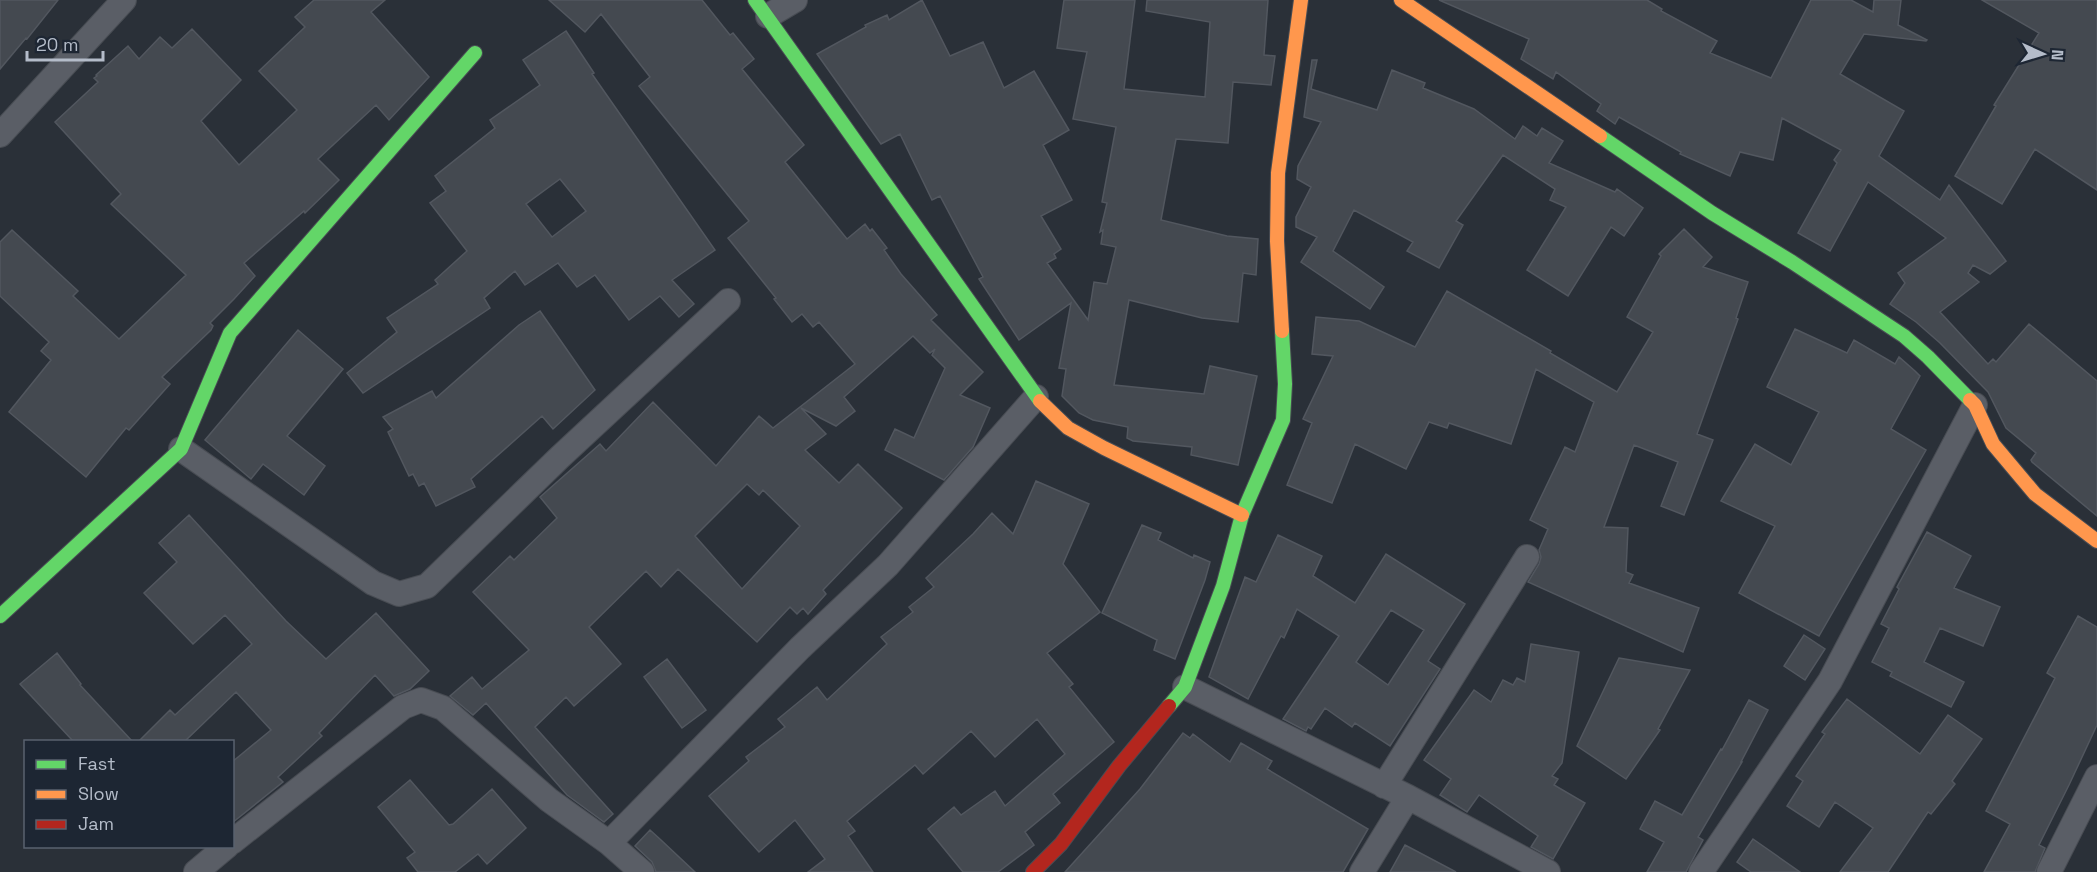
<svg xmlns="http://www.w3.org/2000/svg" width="2097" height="872" viewBox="0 0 2097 872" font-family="'Space Grotesk',sans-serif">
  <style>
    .building { fill: #444950; stroke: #52575f; stroke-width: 1.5; fill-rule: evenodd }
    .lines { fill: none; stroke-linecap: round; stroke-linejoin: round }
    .street-casing { stroke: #484c53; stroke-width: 26 }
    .fast-casing { stroke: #484c53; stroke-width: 16 }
    .slow-casing { stroke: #484c53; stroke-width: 16 }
    .jam-casing { stroke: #484c53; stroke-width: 16 }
    .street { stroke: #5a5e66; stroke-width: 24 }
    .fast { stroke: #63d668; stroke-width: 14 }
    .slow { stroke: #ff974d; stroke-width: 14 }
    .jam { stroke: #b3261e; stroke-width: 14 }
  </style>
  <rect width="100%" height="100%" fill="#2a3038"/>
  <path class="building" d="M 0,0 L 58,0 L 27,39 L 26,38 L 0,69 Z
    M 314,0 L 385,0 L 371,12 L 429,77 L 389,120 L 376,105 L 318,159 L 339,180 L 305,213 L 304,211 L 244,263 L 255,276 L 234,299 L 210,323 L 213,326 L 211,330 L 162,377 L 170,384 L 129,430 L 126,428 L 86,477 L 9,412 L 51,360 L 41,351 L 49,342 L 0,296 L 0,242 L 12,230 L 78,291 L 73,296 L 119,339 L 186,275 L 111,204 L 121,194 L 55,122 L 98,82 L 94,78 L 97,76 L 96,75 L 128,46 L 139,59 L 160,37 L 172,48 L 192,29 L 241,80 L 201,121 L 239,165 L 297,110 L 259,71 L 305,27 L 295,17 Z
    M 549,0 L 702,0 L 730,35 L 733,33 L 754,59 L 742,69 L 804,145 L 785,162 L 847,239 L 865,224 L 870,231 L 872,229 L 887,248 L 884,250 L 901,274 L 937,315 L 931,320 L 983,372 L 960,395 L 990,408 L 973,447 L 944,480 L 885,450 L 895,429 L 914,438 L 945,368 L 932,355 L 935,349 L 930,353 L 913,336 L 844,397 L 855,411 L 836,426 L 801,408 L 826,434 L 805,450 L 839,483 L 858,464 L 902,508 L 823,590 L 826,594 L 808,614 L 803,608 L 797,614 L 790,607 L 757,642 L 678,569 L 661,587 L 646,571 L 589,627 L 621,664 L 574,706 L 566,697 L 535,727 L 613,814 L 604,822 L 567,795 L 486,703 L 473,715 L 450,696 L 472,677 L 482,689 L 529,650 L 473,592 L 510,556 L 514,560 L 557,518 L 540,497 L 600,444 L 606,451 L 653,402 L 716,466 L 759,416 L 773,428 L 855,364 L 819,322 L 813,327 L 802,314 L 792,322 L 774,299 L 776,298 L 728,238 L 749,221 L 639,86 L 650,77 L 601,14 L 585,32 ZM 747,484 L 759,495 L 763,490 L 800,526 L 742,589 L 695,536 Z
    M 922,0 L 950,56 L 983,42 L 1004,88 L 1034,71 L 1069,130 L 1043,145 L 1072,200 L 1041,216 L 1061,249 L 1054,254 L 1056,258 L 1047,263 L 1088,320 L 1094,282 L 1107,284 L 1116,247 L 1101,244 L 1103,230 L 1100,232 L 1107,203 L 1102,202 L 1116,127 L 1073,119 L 1087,52 L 1057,48 L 1064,0 L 1135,0 L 1124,89 L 1205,97 L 1210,22 L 1146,11 L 1147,0 L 1268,0 L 1264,55 L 1275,56 L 1271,85 L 1233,82 L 1228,143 L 1176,139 L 1161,220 L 1227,236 L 1258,239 L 1256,275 L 1243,273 L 1238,322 L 1202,318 L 1129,300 L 1114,385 L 1204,394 L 1210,366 L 1257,376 L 1238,465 L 1191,455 L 1192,447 L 1133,441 L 1127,438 L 1128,427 L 1093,420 L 1079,413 L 1062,396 L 1066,369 L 1059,368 L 1071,303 L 1019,340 L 979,279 L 983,277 L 940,196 L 932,200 L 900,134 L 881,144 L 817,54 L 866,27 L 865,25 L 887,15 L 889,20 Z
    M 1439,0 L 1647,0 L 1662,9 L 1661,11 L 1717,41 L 1710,53 L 1771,78 L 1811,0 L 1851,0 L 1873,12 L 1874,0 L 1901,0 L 1898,25 L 1927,40 L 1926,41 L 1864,34 L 1840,74 L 1904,111 L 1879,156 L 1940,200 L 1949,185 L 2006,261 L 1990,274 L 1973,265 L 1968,273 L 1979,282 L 1940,312 L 1988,364 L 1993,359 L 1996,362 L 2029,324 L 2097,381 L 2097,516 L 2032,462 L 2031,460 L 2036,453 L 2006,428 L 1988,392 L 1940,343 L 1916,322 L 1890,304 L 1905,283 L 1898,273 L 1946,238 L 1868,182 L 1830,251 L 1798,233 L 1837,163 L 1834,160 L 1841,150 L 1782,118 L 1773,160 L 1740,152 L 1730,176 L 1680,154 L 1681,152 L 1619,117 L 1615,124 L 1597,111 L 1601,104 L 1556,72 L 1553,79 L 1521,59 L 1529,39 Z
    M 1982,0 L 2097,0 L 2097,190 L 2035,149 L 2002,204 L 1955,176 L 1996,106 L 1994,105 L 2039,33 Z
    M 566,31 L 594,73 L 592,74 L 715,250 L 672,280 L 694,304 L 679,317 L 660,296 L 629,320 L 595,275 L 577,287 L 558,263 L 525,285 L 515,271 L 484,298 L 490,308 L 363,393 L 347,373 L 397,332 L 387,318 L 438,284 L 435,280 L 467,251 L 430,203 L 446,191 L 435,176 L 495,128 L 490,120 L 540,85 L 523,60 ZM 560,179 L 586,211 L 552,237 L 526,204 Z
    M 1312,60 L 1317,60 L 1311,89 L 1377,110 L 1392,70 L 1425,83 L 1423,88 L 1474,109 L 1515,139 L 1523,126 L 1537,136 L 1542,128 L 1563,141 L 1549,163 L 1615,192 L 1617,189 L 1643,208 L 1624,236 L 1611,227 L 1568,296 L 1527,270 L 1566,207 L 1550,200 L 1555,189 L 1503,155 L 1456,221 L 1463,225 L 1439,268 L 1407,251 L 1413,242 L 1354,210 L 1333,251 L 1384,287 L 1370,309 L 1301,262 L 1317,237 L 1296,227 L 1296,217 L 1311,187 L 1297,179 L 1298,166 L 1321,122 L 1304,117 Z
    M 1684,229 L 1712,257 L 1703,267 L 1748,282 L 1736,318 L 1738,319 L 1697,434 L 1713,440 L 1684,515 L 1661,506 L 1678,462 L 1634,445 L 1604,527 L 1628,528 L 1626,572 L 1633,575 L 1629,583 L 1699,608 L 1683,652 L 1528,582 L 1539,564 L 1541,557 L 1539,550 L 1548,529 L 1530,520 L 1565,447 L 1575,452 L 1594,402 L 1536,369 L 1511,444 L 1449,423 L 1447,428 L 1429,422 L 1406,469 L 1355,444 L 1332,503 L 1287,485 L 1312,423 L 1303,419 L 1333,356 L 1312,354 L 1316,317 L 1359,321 L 1415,347 L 1447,291 L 1551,351 L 1550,353 L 1617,392 L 1653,332 L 1627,317 L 1661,256 L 1659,254 Z
    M 540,311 L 595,390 L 553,429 L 542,416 L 471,479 L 475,487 L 436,506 L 424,483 L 419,486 L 413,474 L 409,476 L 388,432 L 393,429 L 383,417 L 432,391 L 436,398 L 519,325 Z
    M 1795,329 L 1847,353 L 1854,340 L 1895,364 L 1899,357 L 1915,371 L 1920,376 L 1891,429 L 1926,450 L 1819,636 L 1739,593 L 1775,526 L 1721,501 L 1755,444 L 1791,465 L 1819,412 L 1767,387 Z
    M 298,330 L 343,369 L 287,436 L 325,466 L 304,495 L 263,464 L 251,479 L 205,440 Z
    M 1036,481 L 1089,504 L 1063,564 L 1100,612 L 1047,653 L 1073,684 L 1069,687 L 1114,742 L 1053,794 L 1060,803 L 1025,832 L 1034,845 L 998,872 L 963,872 L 928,829 L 954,807 L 961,815 L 995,791 L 1005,806 L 1065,754 L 1037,719 L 995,757 L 971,731 L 923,774 L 915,765 L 847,821 L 855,831 L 848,836 L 873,872 L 808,872 L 825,859 L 795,820 L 759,852 L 709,796 L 749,761 L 746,757 L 785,727 L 778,719 L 817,687 L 827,700 L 887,644 L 881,637 L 913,612 L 909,607 L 934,587 L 926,578 L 973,534 L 992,513 L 1013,534 Z
    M 189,515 L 286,621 L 326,659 L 376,613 L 429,671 L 410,689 L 394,696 L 375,675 L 319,733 L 322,736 L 278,777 L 283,782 L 232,823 L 232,762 L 271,730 L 236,692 L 185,741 L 139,741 L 170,710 L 175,715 L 252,644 L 225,615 L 193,644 L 144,593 L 177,562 L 159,543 Z
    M 1142,525 L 1161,533 L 1158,540 L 1193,558 L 1194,555 L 1210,562 L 1205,580 L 1175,659 L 1154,650 L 1157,640 L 1102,613 Z
    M 1927,532 L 1971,556 L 1954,588 L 2000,607 L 1983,646 L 1940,628 L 1924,662 L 1964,682 L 1951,707 L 1890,676 L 1892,672 L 1872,662 L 1889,628 L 1881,624 L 1899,589 L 1897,587 Z
    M 1278,535 L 1322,556 L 1313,576 L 1355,603 L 1386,554 L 1465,604 L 1428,661 L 1440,669 L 1390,746 L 1355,723 L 1352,727 L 1325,708 L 1311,729 L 1308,727 L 1306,731 L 1283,719 L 1339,636 L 1297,609 L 1284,638 L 1281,636 L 1248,699 L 1209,677 L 1245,577 L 1256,582 ZM 1391,610 L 1424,630 L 1388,685 L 1356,662 Z
    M 2078,616 L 2097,627 L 2097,725 L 2069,785 L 2039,845 L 2045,848 L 2035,872 L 1984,872 L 2010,824 L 1986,811 L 2055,678 L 2047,673 Z
    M 1804,635 L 1825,649 L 1805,680 L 1784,666 Z
    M 1531,644 L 1579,652 L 1562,763 L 1552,776 L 1558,779 L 1554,785 L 1585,803 L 1553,859 L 1531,847 L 1538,836 L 1479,795 L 1467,812 L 1440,795 L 1451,779 L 1424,760 L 1474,690 L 1491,702 L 1503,680 L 1513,685 L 1517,678 L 1525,682 Z
    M 57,653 L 81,684 L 80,685 L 132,741 L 73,741 L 20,684 Z
    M 1619,658 L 1690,670 L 1658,729 L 1660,730 L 1626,779 L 1577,746 Z
    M 667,659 L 706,710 L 682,728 L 644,677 Z
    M 1847,699 L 1920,754 L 1948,715 L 1982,739 L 1952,781 L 1955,784 L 1931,814 L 1928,812 L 1888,872 L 1840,872 L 1873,828 L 1835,802 L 1819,827 L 1787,806 L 1803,781 L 1796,776 L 1825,734 L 1822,732 Z
    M 1749,700 L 1768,710 L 1741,762 L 1742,762 L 1698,837 L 1703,840 L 1686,872 L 1647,872 L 1664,842 L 1640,829 L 1655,801 L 1682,815 L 1721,749 L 1722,750 Z
    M 1183,733 L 1190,738 L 1193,734 L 1230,762 L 1241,743 L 1272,761 L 1267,769 L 1368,829 L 1343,872 L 1065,872 L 1140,789 Z
    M 410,780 L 449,825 L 453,824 L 492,789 L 526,828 L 487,864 L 478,854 L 455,872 L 418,872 L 407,858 L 415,852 L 378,807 Z
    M 650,830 L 661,840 L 695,872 L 656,872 L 652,862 L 635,846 Z
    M 1753,839 L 1800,872 L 1751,872 L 1737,862 Z
    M 1405,845 L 1456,872 L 1390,872 Z"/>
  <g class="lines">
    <defs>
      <path id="street" d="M 768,16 L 795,0
        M 0,135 L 124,0
        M 181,449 L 373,583 L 399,594 L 427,586 L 560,457 L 728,301
        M 1185,687 L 1408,797 L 1548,872
        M 1384,786 L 1527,557
        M 232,842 L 403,707 L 421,700 L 443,708 L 549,800 L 609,843 L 642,872
        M 609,843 L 800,648 L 888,565 L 1036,397
        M 196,872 L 227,846
        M 1362,872 L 1408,797
        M 1701,872 L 1830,681 L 1975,405
        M 2049,872 L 2097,777"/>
      <path id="fast" d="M 755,0 L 1040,401
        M 1600,136 L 1712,213 L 1792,262 L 1904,336 L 1928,357 L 1970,400
        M 0,616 L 181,449 L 230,333 L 475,53
        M 1169,706 L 1185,687 L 1223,586 L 1242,515 L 1283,420 L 1285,384 L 1282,331"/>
      <path id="slow" d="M 1401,0 L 1600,136
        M 1282,331 L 1277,241 L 1278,173 L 1301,0
        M 1970,400 L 1975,405 L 1993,444 L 2035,494 L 2097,541
        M 1040,401 L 1068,428 L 1104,448 L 1242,515"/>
      <path id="jam" d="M 1033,872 L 1061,844 L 1119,766 L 1169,706"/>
    </defs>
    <use href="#street" class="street-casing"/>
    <use href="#fast" class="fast-casing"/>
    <use href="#slow" class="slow-casing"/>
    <use href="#jam" class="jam-casing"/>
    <use href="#street" class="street"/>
    <use href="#fast" class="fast"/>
    <use href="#slow" class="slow"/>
    <use href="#jam" class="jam"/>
  </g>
  <rect x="24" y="740" width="210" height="108" fill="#1d2633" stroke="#59626f" stroke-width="1.5"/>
  <rect x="36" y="760" width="30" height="9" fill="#63d668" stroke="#59626f" stroke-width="1.5"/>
  <text x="78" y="770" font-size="18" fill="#b4bcc9">Fast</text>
  <rect x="36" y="790" width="30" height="9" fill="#ff974d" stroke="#59626f" stroke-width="1.5"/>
  <text x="78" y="800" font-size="18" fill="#b4bcc9">Slow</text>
  <rect x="36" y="820" width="30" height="9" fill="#b3261e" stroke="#59626f" stroke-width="1.5"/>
  <text x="78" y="830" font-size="18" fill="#b4bcc9">Jam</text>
  <g transform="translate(2043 54) rotate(94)" stroke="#1d2633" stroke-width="4.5" paint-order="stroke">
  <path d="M0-4.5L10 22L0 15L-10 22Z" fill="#b4bcc9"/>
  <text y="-9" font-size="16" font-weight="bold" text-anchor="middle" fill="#b4bcc9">N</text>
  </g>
  <path d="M27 51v9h76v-9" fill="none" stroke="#b4bcc9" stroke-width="3"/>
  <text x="36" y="51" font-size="18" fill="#b4bcc9" stroke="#1d2633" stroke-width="4.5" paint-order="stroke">20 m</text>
</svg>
